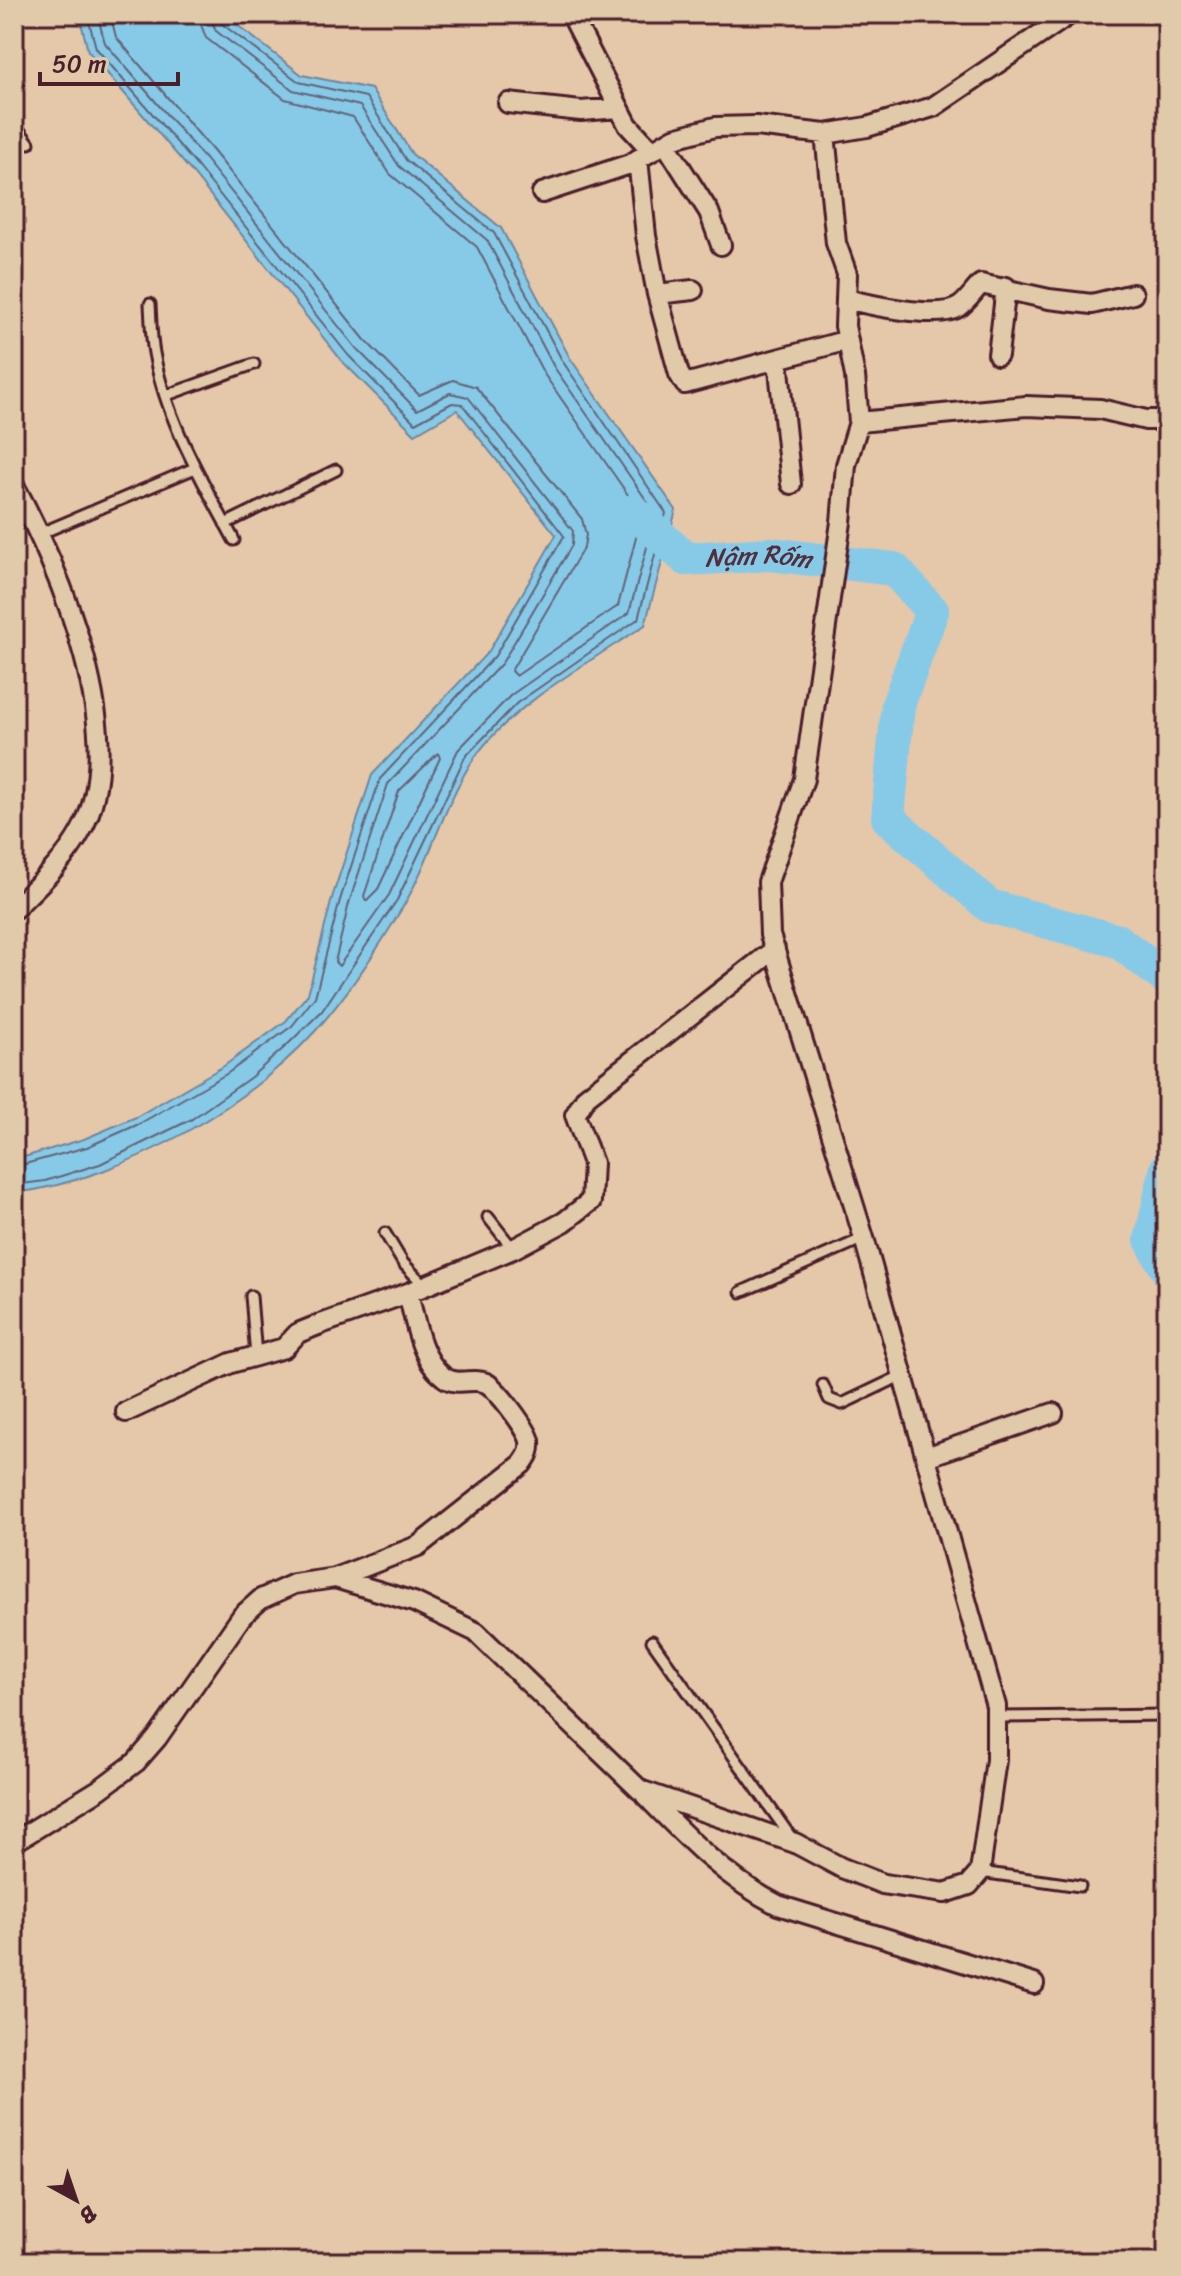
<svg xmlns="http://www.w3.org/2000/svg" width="1181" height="2276" viewBox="0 0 1181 2276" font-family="Sriracha,sans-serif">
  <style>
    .water { fill: #87cae8; stroke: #6f869c; stroke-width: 2 }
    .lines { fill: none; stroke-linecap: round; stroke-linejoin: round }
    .shore { stroke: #626377; stroke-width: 2 }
    .river { stroke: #87cae8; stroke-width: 34 }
    .service-casing { stroke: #4a1f2b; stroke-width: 15 }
    .minor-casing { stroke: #4a1f2b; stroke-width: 24 }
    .service { stroke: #e1caaa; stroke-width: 9 }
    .minor { stroke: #e1caaa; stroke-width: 18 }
    .labels { text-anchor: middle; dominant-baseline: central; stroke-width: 7; stroke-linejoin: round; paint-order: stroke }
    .water-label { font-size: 26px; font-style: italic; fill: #50303e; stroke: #e1caaa }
  </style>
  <rect width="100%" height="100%" fill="#e5c7aa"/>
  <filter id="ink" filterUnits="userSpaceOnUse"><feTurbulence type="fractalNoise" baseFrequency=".0125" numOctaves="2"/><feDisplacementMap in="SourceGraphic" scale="16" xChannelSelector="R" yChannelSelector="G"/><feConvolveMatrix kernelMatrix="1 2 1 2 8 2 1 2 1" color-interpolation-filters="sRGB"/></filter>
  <g filter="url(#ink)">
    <path class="water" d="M 79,14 L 223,14 L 302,75 L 371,89 L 412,154 L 501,228 L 570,358 L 676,510 L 645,625 C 591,661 506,708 471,763 C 443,807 430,861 404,905 C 382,942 356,982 329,1015 C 259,1102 124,1180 14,1193 L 14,1160 L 84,1139 L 136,1117 L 224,1066 L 286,1021 L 308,994 L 332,898 L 372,775 L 489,651 L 556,535 L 457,410 L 415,434 L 342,361 L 191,171 L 88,51 Z"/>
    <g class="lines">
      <path class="shore" d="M 97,14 L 105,43 L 205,159 L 356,348 L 417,410 L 450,393 L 468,397 L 573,531 L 572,545 L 502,663 L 388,784 L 349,903 L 335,962 L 339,966 L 389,895 L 458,750 L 511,695 L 629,613 L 656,514 L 554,367 L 487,240 L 399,166 L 360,106 L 293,90 L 216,31 L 209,14
        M 110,14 L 116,37 L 214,152 L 365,340 L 419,395 L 453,380 L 476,387 L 582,519 L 586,535 L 584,547 L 511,671 L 516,676 L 618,606 L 642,515 L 544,374 L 477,247 L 390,174 L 353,117 L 285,99 L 206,38 L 197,14
        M 438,753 L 440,758 L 378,889 L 366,901 L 364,896 L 399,791 Z
        M 14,1167 L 87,1147 L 139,1124 L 228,1073 L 292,1026 L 315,997 L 340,900 L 380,779 L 495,656 L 564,536 L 462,404 L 452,403 L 415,423 L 348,355 L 197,166 L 96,48 L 87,14
        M 14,1185 L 45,1181 L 100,1164 L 192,1119 L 251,1077 L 286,1046 L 322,1011 L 397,900 L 465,757 L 517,703 L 638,619 L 666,513 L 563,362 L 494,233 L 406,160 L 366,97 L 299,82 L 222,24 L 219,14"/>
      <g class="river">
        <path id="s1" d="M 633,511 L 686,559 L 771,554 L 894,569 L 932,611 L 898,705 L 888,818 L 989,906 L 1118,941 L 1167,979"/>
        <path d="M 1167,1168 L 1151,1240 L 1167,1269"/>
      </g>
      <defs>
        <path id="service" d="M 14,124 L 29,143
          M 150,304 C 151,320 151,338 154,353 C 166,420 203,482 234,540
          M 167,395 L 254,364
          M 225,524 L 336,470
          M 39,534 L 195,468
          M 488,1217 L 513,1249
          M 385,1233 L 403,1263 L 425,1286
          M 741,1292 L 864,1238
          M 251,1296 L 256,1356
          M 823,1385 L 829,1399 L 842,1404 L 903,1375
          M 652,1641 L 793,1840
          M 997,1717 L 1167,1715
          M 980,1872 L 1080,1886"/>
        <path id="minor" d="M 571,14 L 628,125 L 652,151
          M 508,103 L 581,111 L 619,108
          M 665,143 L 709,212 L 721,245
          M 638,159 L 646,236 L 657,294 L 693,290
          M 542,193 L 630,164 L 674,138 L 715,127 L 756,126 L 825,134 L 867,127 L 933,107 L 1070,14
          M 657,294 L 679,374 L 685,384 L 848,340
          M 846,299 C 870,305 938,320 959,307 C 967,302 974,291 981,284 L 1049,299 L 1092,304 L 1133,294
          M 998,355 L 1006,287
          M 778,360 L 791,484
          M 859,422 L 1026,406 L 1100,409 L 1146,420 L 1167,420
          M 14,485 C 60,569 132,740 81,831 C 65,861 38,885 14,909
          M 126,1412 L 231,1363 L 284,1348 L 298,1333 L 318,1325 L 408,1293 L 513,1249 L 564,1222 L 591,1201 L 593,1163 L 575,1115 L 586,1097 L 775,949
          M 926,1457 L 1053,1413
          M 335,1578 L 414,1602 L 476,1632 L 640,1790 L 795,1843 L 842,1868 L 883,1884 L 945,1893 L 969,1885 L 980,1872 L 996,1760 L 996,1706 L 864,1238 L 770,935 L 768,882 L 804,779 L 841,522 L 846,465 L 859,422 L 855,376 L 845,326 L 847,274 L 836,243 L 825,134
          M 645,1795 C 685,1836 726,1879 778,1905 L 1034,1984
          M 14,1842 L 100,1789 L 136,1762 L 157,1738 L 242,1616 L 261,1599 L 294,1584 L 335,1578 L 418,1546 L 522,1464 C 528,1456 531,1451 530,1441 C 528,1430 496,1387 486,1383 C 473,1377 457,1387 444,1377 C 420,1360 415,1319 408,1293"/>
      </defs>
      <use href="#service" class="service-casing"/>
      <use href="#minor" class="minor-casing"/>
      <use href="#service" class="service"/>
      <use href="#minor" class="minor"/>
    </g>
  </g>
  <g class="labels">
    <g class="water-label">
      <text stroke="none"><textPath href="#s1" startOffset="144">Nậm Rốm</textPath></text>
    </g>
  </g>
  <rect width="1181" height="2276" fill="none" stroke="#e1caaa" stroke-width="48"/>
  <rect x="24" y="24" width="1133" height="2228" fill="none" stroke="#4a1f2b" stroke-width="3" filter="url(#ink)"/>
  <g transform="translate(76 2200) rotate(140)" stroke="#e1caaa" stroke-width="6" paint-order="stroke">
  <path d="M0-6L14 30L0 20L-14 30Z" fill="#4a1f2b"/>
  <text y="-12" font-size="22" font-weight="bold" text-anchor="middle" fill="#4a1f2b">B</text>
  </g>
  <path d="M40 72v12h138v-12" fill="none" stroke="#4a1f2b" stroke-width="4"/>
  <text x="52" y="72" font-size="24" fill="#4a1f2b" stroke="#e1caaa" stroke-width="6" paint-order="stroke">50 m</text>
</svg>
